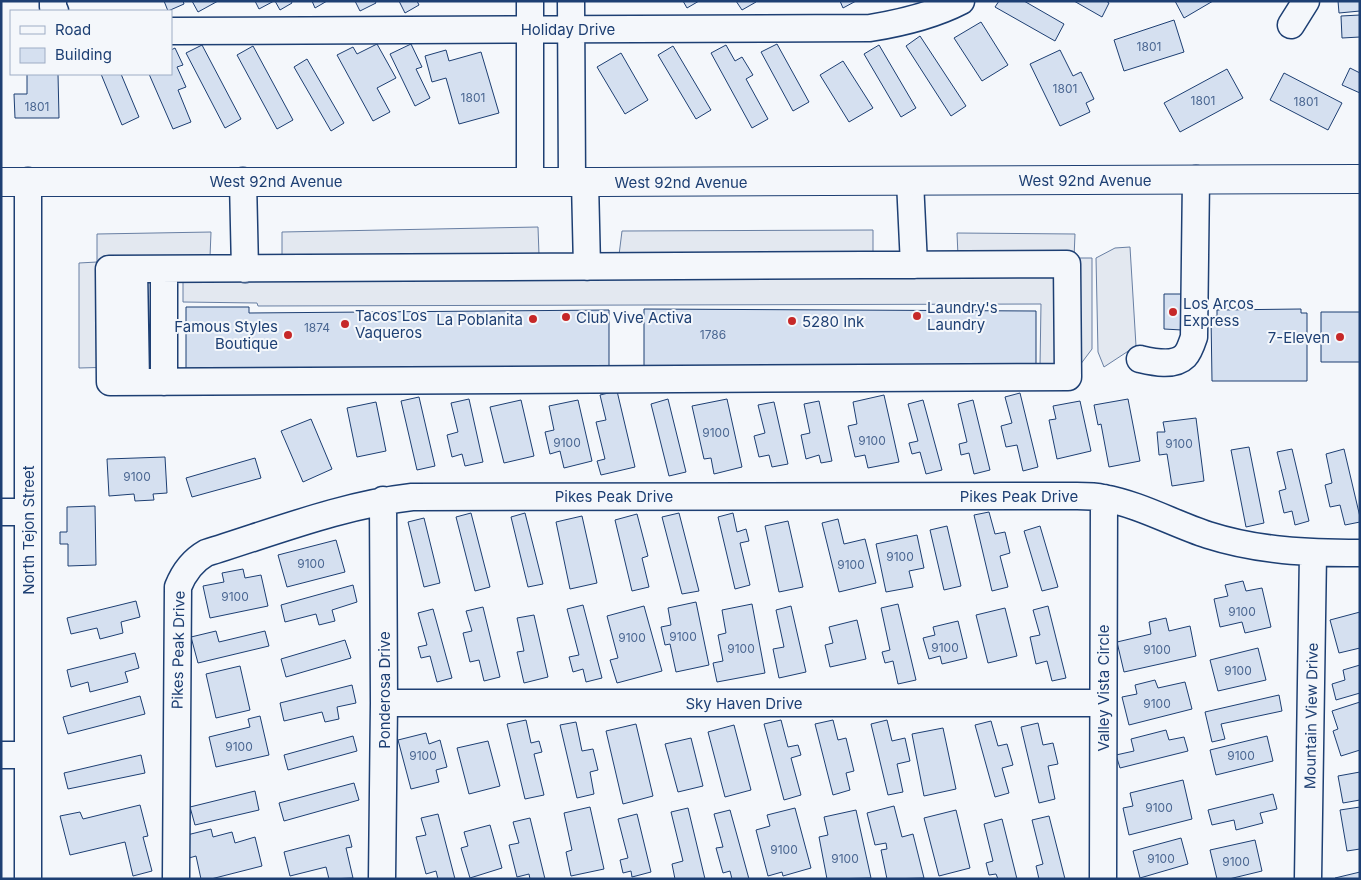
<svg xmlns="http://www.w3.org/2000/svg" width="1361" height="880" viewBox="0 0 1361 880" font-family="Inter,sans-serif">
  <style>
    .parking { fill: #e3e8f0; stroke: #687fa3 }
    .building { fill: #d5e0f0; stroke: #1d3f73 }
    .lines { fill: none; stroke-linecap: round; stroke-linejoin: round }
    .minor-casing { stroke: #1d3f73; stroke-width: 29 }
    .major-casing { stroke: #1d3f73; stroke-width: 30 }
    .minor { stroke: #f4f7fb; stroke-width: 26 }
    .major { stroke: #f4f7fb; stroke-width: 28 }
    .poi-dot { fill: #c62828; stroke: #f4f7fb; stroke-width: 2 }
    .labels { text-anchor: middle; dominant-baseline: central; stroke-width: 4; stroke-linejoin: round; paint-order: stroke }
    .number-label { font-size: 12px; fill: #4b6792 }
    .street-label { font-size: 15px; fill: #1d3f73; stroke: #f4f7fb }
    .poi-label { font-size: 15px; fill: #1d3f73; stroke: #f4f7fb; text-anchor: start }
  </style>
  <rect width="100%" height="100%" fill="#f4f7fb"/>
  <path class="parking" d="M 538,227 L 539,255 L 619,255 L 622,231 L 873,230 L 873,255 L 958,256 L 957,233 L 1075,234 L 1074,258 L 1092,258 L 1092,349 L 1080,365 L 1040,366 L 1041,304 L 258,306 L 257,303 L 183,302 L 183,280 L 117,281 L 118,367 L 79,368 L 79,263 L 97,262 L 97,234 L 211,232 L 210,257 L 282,256 L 282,232 Z
    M 1130,247 L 1136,346 L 1104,367 L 1098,352 L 1096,258 L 1115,248 Z"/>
  <path class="building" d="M 164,1 L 183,1 L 184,4 L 168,11 Z
    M 192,1 L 218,1 L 198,12 Z
    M 255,1 L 274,1 L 259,9 Z
    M 275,1 L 291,1 L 292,3 L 280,10 Z
    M 312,1 L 327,1 L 315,8 Z
    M 355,1 L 375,1 L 376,3 L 360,11 Z
    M 399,1 L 417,1 L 419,5 L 405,13 Z
    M 683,1 L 699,1 L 687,8 Z
    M 736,1 L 756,1 L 756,2 L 742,10 Z
    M 840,1 L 856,1 L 843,8 Z
    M 999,1 L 1024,1 L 1064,24 L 1055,41 L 995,7 Z
    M 1074,1 L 1106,1 L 1109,3 L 1102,17 Z
    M 1175,1 L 1213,1 L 1184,18 Z
    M 1338,1 L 1360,1 L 1360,11 L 1339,13 Z
    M 1360,15 L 1360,37 L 1342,38 L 1341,16 Z
    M 1174,20 L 1184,52 L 1124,71 L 1114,40 Z
    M 981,22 L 1008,65 L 982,81 L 954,38 Z
    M 920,36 L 966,106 L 951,116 L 906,46 Z
    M 377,44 L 396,78 L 377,88 L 390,112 L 373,121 L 337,55 L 353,47 L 357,54 Z
    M 411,44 L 422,67 L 416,69 L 430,98 L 415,106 L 390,54 Z
    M 777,44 L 809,102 L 793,111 L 761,52 Z
    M 202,45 L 241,119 L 225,128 L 186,53 Z
    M 726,45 L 735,61 L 742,57 L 753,75 L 746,79 L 768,119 L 752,128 L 711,53 Z
    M 879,45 L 916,108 L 901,117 L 864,54 Z
    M 253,46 L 293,120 L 277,129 L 237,55 Z
    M 673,46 L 711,110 L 696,119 L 658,55 Z
    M 175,48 L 183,65 L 177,67 L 186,87 L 178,90 L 191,122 L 173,129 L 149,74 L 171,74 L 171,50 Z
    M 446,50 L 449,61 L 481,52 L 499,113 L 459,124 L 446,78 L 432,82 L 425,56 Z
    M 1060,50 L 1073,76 L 1081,72 L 1094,99 L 1086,103 L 1090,112 L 1060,126 L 1030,64 Z
    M 621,53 L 648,100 L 625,114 L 597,67 Z
    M 307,59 L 344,123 L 331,131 L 294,67 Z
    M 843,61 L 873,108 L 849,122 L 820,75 Z
    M 1350,68 L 1360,73 L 1360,93 L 1342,85 Z
    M 1227,69 L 1243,98 L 1180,132 L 1164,103 Z
    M 1284,73 L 1342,103 L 1328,130 L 1270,100 Z
    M 27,74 L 58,74 L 59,118 L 15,118 L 14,94 L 27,94 Z
    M 101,74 L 121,74 L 139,117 L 122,125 Z
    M 1164,294 L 1182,294 L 1182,330 L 1164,329 Z
    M 186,307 L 249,307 L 249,313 L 609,310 L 609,366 L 186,369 Z
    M 644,309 L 1036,311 L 1036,368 L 644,367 Z
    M 1301,309 L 1301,313 L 1307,313 L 1307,381 L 1212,381 L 1211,316 L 1217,316 L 1217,310 Z
    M 1321,312 L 1360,312 L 1360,362 L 1321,362 Z
    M 617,391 L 635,467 L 601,475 L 597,461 L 605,459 L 596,422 L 606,420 L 600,395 Z
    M 1020,393 L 1038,467 L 1023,471 L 1017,445 L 1006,447 L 1001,426 L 1012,423 L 1005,397 Z
    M 884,395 L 899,462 L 868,468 L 865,455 L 855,457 L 848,426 L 857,424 L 853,402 Z
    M 419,397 L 435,466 L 417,470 L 401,401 Z
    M 469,399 L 483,462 L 465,466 L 462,454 L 452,457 L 447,435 L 458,432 L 451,403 Z
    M 668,399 L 686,472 L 669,476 L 651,404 Z
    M 727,399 L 742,467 L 714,474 L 711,458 L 704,459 L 692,406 Z
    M 1128,399 L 1140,461 L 1109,467 L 1101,424 L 1098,425 L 1094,405 Z
    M 521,400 L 534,456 L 504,463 L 490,407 Z
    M 578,400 L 592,461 L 564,468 L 560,451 L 550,454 L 545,432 L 554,430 L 549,406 Z
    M 923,400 L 942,470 L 926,474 L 920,452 L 912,454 L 909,443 L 918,441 L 908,404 Z
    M 973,400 L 990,470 L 974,474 L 969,453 L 961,455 L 959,444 L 967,442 L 958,404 Z
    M 819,401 L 832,461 L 821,463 L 819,455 L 806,459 L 801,435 L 810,433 L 804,404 Z
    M 1080,401 L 1091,451 L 1057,459 L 1049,420 L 1056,419 L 1053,406 Z
    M 376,402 L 386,451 L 357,457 L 347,408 Z
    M 774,402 L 788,464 L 772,467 L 769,455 L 759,457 L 754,436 L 765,433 L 758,405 Z
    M 1196,418 L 1204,481 L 1172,486 L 1167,454 L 1159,455 L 1157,432 L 1165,432 L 1163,422 Z
    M 311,419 L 332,469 L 303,482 L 281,431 Z
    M 1249,447 L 1264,523 L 1246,527 L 1231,450 Z
    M 1292,449 L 1309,521 L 1295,525 L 1292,511 L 1284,513 L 1279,491 L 1286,489 L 1277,452 Z
    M 1344,449 L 1360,517 L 1360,522 L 1345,525 L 1340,505 L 1330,507 L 1325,485 L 1332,483 L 1326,454 Z
    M 165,457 L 167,493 L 153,494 L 154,500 L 135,501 L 134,494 L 109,496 L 107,459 Z
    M 255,458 L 261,478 L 192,497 L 186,478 Z
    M 95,506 L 96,565 L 68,566 L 68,544 L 60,544 L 60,532 L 67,532 L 67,507 Z
    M 989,512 L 995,534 L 1005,532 L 1010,553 L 1000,556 L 1008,587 L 992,591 L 974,515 Z
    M 471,513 L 490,587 L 475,591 L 456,517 Z
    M 525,513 L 543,584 L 528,587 L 511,517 Z
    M 679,513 L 699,591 L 682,594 L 662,517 Z
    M 733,513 L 737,532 L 746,529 L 749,541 L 740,543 L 750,585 L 735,589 L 718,517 Z
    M 637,514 L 648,556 L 642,558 L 649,587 L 632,591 L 615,520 Z
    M 582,516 L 597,583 L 570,589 L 556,522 Z
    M 424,518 L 440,583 L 424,587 L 408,522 Z
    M 838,519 L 844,544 L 865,539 L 876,583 L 839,592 L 822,523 Z
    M 788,521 L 803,587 L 779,592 L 765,526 Z
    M 947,526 L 961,586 L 944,590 L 930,530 Z
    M 1040,526 L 1058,587 L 1042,591 L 1024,531 Z
    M 917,535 L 924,568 L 909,571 L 913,587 L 886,592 L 876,544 Z
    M 336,540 L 345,572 L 287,587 L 278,555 Z
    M 243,569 L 245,578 L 261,575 L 268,606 L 210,618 L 203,586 L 224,582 L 222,573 Z
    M 1243,581 L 1246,591 L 1262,588 L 1271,627 L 1245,633 L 1242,622 L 1220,627 L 1214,599 L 1228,596 L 1225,585 Z
    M 353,585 L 357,602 L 332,610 L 335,621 L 319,625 L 316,614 L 285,622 L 281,605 Z
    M 136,601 L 140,617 L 121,622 L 123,633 L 100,639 L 97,628 L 71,634 L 67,618 Z
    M 696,602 L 709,665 L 676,672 L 670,644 L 665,645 L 661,627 L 671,625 L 668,608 Z
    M 752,604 L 765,673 L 717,682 L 713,663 L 723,661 L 718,635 L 726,633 L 722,610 Z
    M 898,604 L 916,680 L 898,684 L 893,661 L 885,663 L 882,652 L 890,650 L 881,608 Z
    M 583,605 L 602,678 L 586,682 L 583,669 L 573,672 L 569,657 L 579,655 L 567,609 Z
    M 644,606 L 662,671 L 617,683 L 610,660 L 618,658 L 607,616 Z
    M 791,606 L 806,672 L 779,678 L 773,649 L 784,647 L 776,610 Z
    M 1048,606 L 1066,678 L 1052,681 L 1047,661 L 1036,664 L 1030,637 L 1040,635 L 1033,610 Z
    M 483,607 L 500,677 L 484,681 L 479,660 L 470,662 L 463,633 L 472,631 L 466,611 Z
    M 1005,608 L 1017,656 L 988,663 L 976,615 Z
    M 433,609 L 452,678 L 437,682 L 430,656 L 421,658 L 418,647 L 427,645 L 418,613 Z
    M 1360,612 L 1360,648 L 1339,653 L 1330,620 Z
    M 534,615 L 548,677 L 524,683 L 517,652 L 524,651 L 517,618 Z
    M 1166,618 L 1169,631 L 1190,626 L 1196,656 L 1124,672 L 1117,642 L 1151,634 L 1149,622 Z
    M 857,620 L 866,659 L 830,667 L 825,645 L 833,643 L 829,627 Z
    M 958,621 L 967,658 L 942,664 L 940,656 L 929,659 L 923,638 L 935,635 L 933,627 Z
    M 216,631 L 219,642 L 265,631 L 269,646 L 198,663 L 191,637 Z
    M 345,640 L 351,658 L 286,677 L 281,659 Z
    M 1258,648 L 1266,680 L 1218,691 L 1210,660 Z
    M 135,653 L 139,668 L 125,672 L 128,682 L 90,692 L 88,682 L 71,687 L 67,670 Z
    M 1360,665 L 1360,693 L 1336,700 L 1332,684 L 1345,680 L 1343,670 Z
    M 240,666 L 250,710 L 216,718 L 206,674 Z
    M 1155,680 L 1158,688 L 1185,682 L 1192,709 L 1129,725 L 1122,697 L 1137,694 L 1135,685 Z
    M 352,685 L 356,703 L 337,707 L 339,719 L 325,722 L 322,712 L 284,721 L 280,703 Z
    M 1279,695 L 1282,711 L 1221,724 L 1225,739 L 1212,742 L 1205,712 Z
    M 140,696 L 145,714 L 68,734 L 63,717 Z
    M 1360,702 L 1360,750 L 1341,756 L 1333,731 L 1338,729 L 1332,711 Z
    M 260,716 L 269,755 L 216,767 L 209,737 L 250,727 L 248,719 Z
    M 526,720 L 531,743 L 539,741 L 542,752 L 534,754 L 544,795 L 525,799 L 507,724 Z
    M 781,720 L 788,747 L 798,745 L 801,755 L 791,758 L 801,795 L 784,800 L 764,724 Z
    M 833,720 L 838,740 L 846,738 L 854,771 L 846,773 L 850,790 L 833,795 L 815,724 Z
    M 887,720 L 892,741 L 905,738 L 910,761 L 897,764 L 903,792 L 888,795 L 871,724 Z
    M 991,721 L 998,746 L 1007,744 L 1013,765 L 1002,768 L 1009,793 L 995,797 L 975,725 Z
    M 576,722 L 582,751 L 593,749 L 598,770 L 590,772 L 594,794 L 577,798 L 560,725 Z
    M 1038,723 L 1043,745 L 1053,743 L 1058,764 L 1048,766 L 1055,799 L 1039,803 L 1021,727 Z
    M 636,724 L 653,796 L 623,804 L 606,731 Z
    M 734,725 L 751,790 L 725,797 L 708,732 Z
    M 943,728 L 956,789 L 924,796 L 912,734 Z
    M 1166,730 L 1169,740 L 1184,737 L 1188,751 L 1120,768 L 1116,755 L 1134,751 L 1131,739 Z
    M 426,733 L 429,744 L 440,740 L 447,767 L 436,770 L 439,782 L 411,789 L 398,740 Z
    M 353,736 L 357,751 L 288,770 L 284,755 Z
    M 1267,736 L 1273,761 L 1216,775 L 1210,750 Z
    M 691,738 L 703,786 L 678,792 L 665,744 Z
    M 488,741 L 500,786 L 469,794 L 457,748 Z
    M 141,755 L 145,773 L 68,789 L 64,773 Z
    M 1360,772 L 1360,800 L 1343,803 L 1338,776 Z
    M 1183,780 L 1192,819 L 1129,835 L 1123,808 L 1133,806 L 1130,793 Z
    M 354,783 L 359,800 L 284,821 L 279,803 Z
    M 255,791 L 259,810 L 195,825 L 190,807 Z
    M 1273,794 L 1277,809 L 1260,813 L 1263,823 L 1236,830 L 1234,820 L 1212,825 L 1208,810 Z
    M 140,805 L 148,836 L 143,837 L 152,871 L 133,876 L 125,842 L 70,855 L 60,816 L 80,812 L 83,819 Z
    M 894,806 L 902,837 L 913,834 L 924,878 L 887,879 L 881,850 L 887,849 L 886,843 L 875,845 L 867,813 Z
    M 590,807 L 604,869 L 571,876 L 566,852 L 572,850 L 564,813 Z
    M 1360,807 L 1360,849 L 1347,851 L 1340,810 Z
    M 688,808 L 705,879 L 675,879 L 672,864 L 683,861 L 671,812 Z
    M 795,808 L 811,868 L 783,876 L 782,872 L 768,876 L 756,830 L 770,826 L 767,815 Z
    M 730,810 L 749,879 L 732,879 L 730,871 L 723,873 L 716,848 L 723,847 L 714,814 Z
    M 856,810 L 871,878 L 827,879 L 819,837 L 828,835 L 824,817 Z
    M 956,810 L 970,868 L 939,876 L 924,818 Z
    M 438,814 L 455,879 L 438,879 L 436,871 L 426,874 L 416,837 L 426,835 L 421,818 Z
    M 637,814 L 651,872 L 632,877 L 631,871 L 623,873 L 620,860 L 628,858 L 618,819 Z
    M 1049,816 L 1065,879 L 1039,879 L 1036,866 L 1043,864 L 1032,820 Z
    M 530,818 L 545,879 L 530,879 L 529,874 L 517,877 L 509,845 L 519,843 L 513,822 Z
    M 1002,819 L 1017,879 L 998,879 L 996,874 L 989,875 L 986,863 L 993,861 L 984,824 Z
    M 490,825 L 502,868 L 470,878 L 461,848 L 468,846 L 464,832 Z
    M 211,829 L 213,837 L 232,832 L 235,843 L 255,837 L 262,866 L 211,879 L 201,879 L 196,856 L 189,858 L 187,835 Z
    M 349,835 L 352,847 L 346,848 L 353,878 L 329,879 L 326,867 L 290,876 L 284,852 Z
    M 1181,838 L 1188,864 L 1140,878 L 1133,851 Z
    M 1255,840 L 1262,871 L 1229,879 L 1217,879 L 1210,850 Z
    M 1360,872 L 1360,879 L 1335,879 L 1335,878 Z"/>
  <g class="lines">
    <defs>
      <path id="minor" d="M 53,1 L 53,7 L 55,11
        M 530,1 L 530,181
        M 571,1 L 572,182
        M 1291,25 L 1306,1
        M 171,31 L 870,28 C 901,23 932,16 961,1
        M 28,181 L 28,879
        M 243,181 L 245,269
        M 910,181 L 914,265
        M 585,182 L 587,267
        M 1067,264 L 1068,377 L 110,382 L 109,269 Z
        M 134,269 L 136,382
        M 164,269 L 164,382
        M 1140,359 C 1153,362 1174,367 1185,356 C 1189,352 1192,343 1194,337 L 1196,179
        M 1,512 L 28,512
        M 384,703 L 1103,703
        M 1,755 L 28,755
        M 176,879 L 178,587 C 184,572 192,561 206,553 C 274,532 342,505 412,497 L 1077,496 C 1085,496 1095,496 1103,498 C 1139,504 1174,524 1208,535 C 1258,551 1308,553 1360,553
        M 382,879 L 384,703 L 383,500
        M 1103,879 L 1104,498
        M 1308,879 L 1313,553"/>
      <path id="major" d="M 1,182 L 602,182 L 1360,179"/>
    </defs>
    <use href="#minor" class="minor-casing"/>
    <use href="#major" class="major-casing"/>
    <use href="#minor" class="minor"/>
    <use href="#major" class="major"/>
  </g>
  <g class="poi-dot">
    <circle cx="1173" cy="312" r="5"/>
    <circle cx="917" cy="316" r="5"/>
    <circle cx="566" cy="317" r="5"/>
    <circle cx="533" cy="319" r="5"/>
    <circle cx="792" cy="321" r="5"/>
    <circle cx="345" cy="324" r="5"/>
    <circle cx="288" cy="335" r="5"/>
    <circle cx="1340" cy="337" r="5"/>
  </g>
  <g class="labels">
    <g class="number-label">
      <text x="1149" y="46">1801</text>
      <text x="1065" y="88">1801</text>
      <text x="473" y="97">1801</text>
      <text x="1203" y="100">1801</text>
      <text x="1306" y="101">1801</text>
      <text x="37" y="106">1801</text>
      <text x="317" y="327">1874</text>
      <text x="713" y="334">1786</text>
      <text x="716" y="432">9100</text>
      <text x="872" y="440">9100</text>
      <text x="567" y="442">9100</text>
      <text x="1179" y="443">9100</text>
      <text x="137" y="476">9100</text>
      <text x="900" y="556">9100</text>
      <text x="311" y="563">9100</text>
      <text x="851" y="564">9100</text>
      <text x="235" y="596">9100</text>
      <text x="1242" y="611">9100</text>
      <text x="683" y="636">9100</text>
      <text x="632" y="637">9100</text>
      <text x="945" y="647">9100</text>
      <text x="741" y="648">9100</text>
      <text x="1157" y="649">9100</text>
      <text x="1238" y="670">9100</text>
      <text x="1157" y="703">9100</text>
      <text x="239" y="746">9100</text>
      <text x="423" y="755">9100</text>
      <text x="1241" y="755">9100</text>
      <text x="1159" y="807">9100</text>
      <text x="784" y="849">9100</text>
      <text x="845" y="858">9100</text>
      <text x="1161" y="858">9100</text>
      <text x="1236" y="861">9100</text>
    </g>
    <g class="street-label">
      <text x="568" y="29">Holiday Drive</text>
      <text x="1085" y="180">West 92nd Avenue</text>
      <text x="276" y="181">West 92nd Avenue</text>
      <text x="681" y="182">West 92nd Avenue</text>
      <text x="614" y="496">Pikes Peak Drive</text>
      <text x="1019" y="496">Pikes Peak Drive</text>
      <text transform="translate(28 530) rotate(-90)">North Tejon Street</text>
      <text transform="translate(178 650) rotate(-89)">Pikes Peak Drive</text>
      <text transform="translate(1103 688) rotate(-90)">Valley Vista Circle</text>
      <text transform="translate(384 690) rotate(-90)">Ponderosa Drive</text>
      <text x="744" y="703">Sky Haven Drive</text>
      <text transform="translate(1311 716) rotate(-89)">Mountain View Drive</text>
    </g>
    <g class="poi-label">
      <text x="1183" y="303">Los Arcos<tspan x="1183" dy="17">Express</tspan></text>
      <text x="927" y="307">Laundry's<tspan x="927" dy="17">Laundry</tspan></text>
      <text x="355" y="315">Tacos Los<tspan x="355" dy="17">Vaqueros</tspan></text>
      <text x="576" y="317">Club Vive Activa</text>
      <text x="523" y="319" text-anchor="end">La Poblanita</text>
      <text x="802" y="321">5280 Ink</text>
      <text x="278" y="326" text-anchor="end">Famous Styles<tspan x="278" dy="17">Boutique</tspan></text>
      <text x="1330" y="337" text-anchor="end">7-Eleven</text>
    </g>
  </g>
  <rect width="1361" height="880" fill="none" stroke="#1d3f73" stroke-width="5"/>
  <rect x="10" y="10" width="162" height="65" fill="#f4f7fb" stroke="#9eadc5"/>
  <rect x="20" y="26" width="25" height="8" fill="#f4f7fb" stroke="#9eadc5"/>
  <text x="55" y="35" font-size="15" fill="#1d3f73">Road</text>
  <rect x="20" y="48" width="25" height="15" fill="#d5e0f0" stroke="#9eadc5"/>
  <text x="55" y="60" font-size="15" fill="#1d3f73">Building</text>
</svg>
